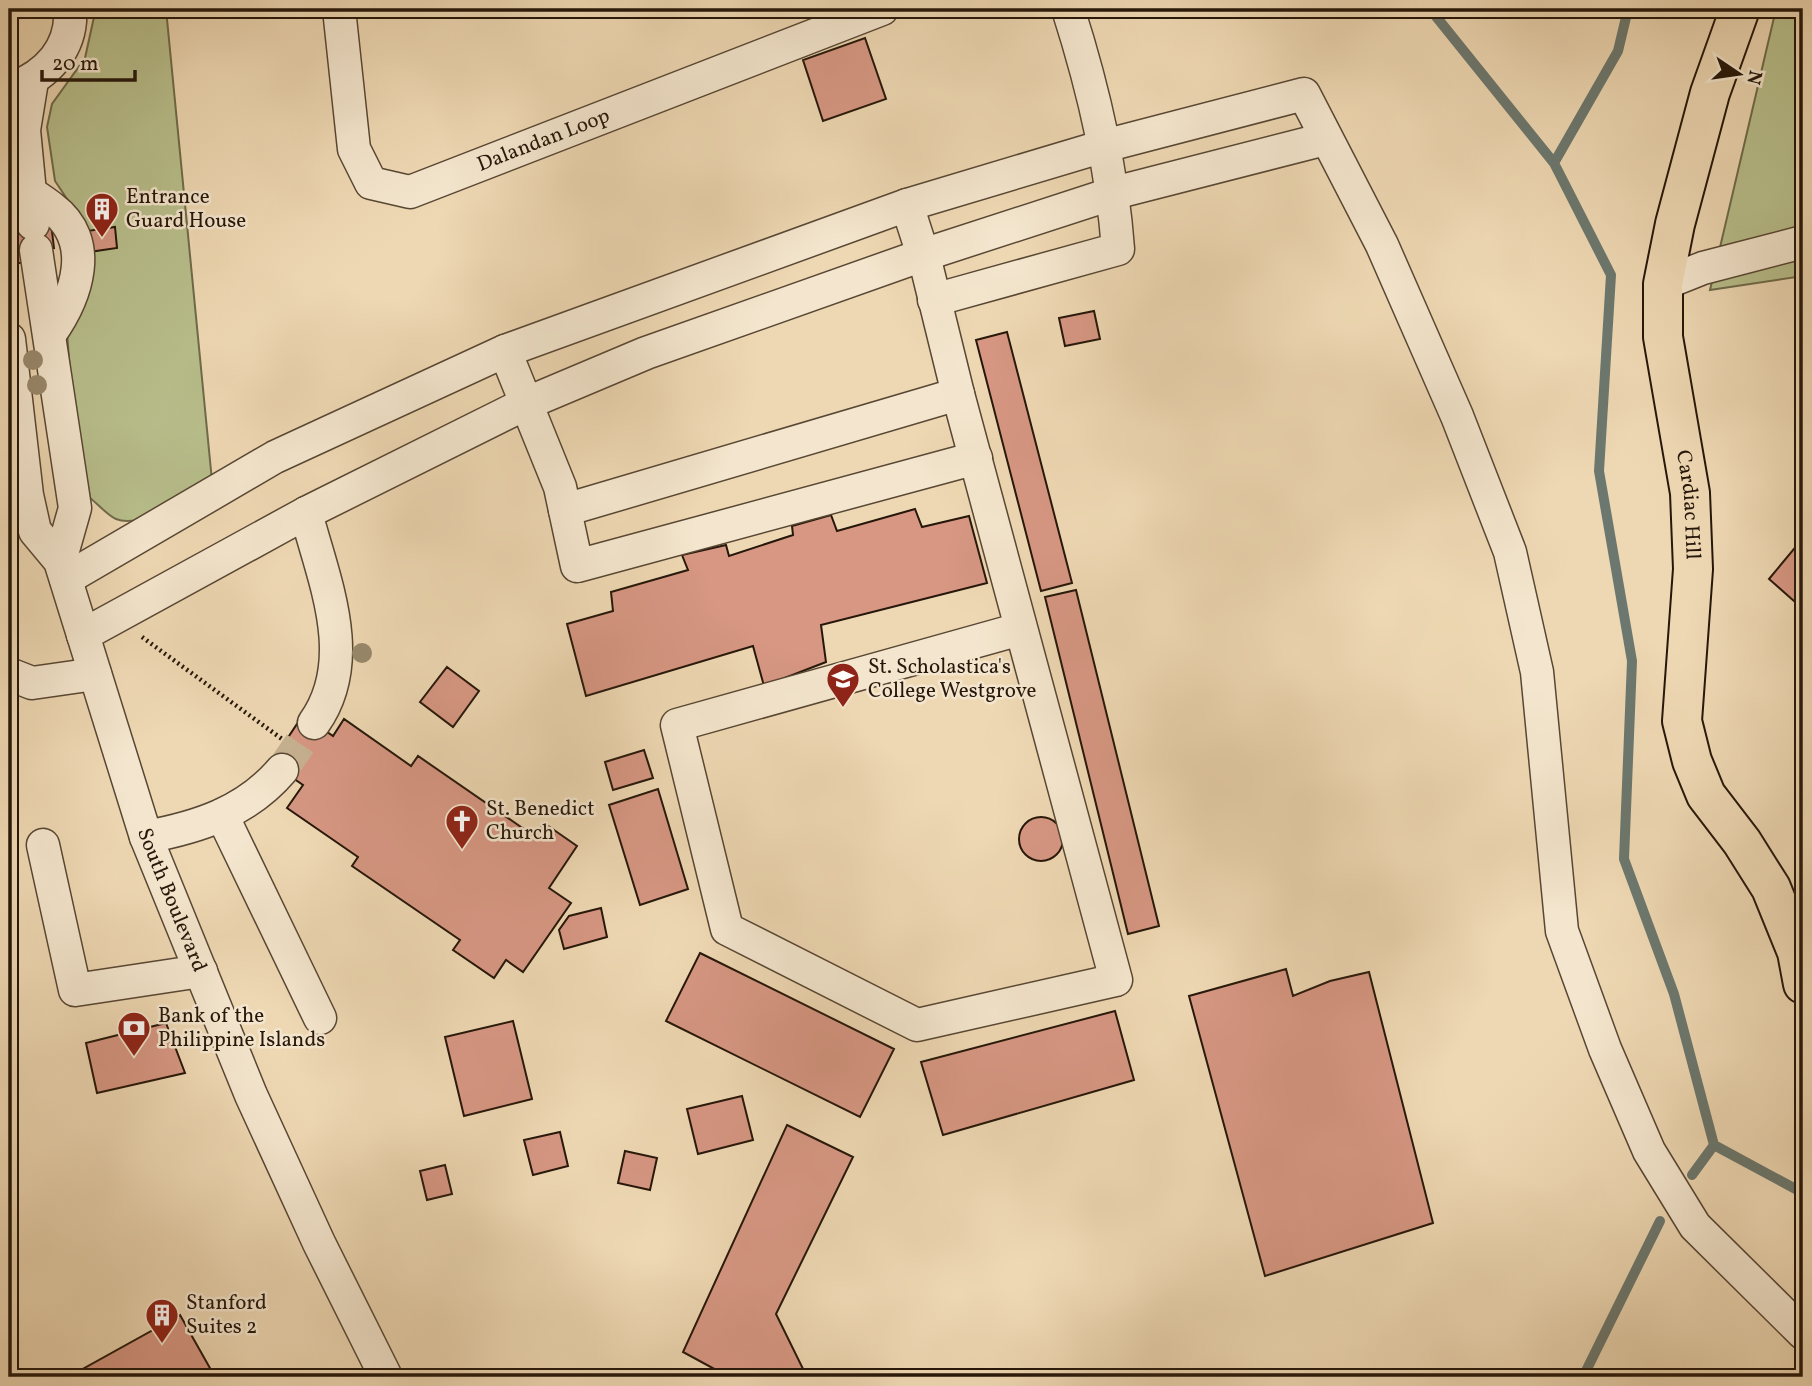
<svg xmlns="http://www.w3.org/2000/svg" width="1812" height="1386" viewBox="0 0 1812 1386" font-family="Vollkorn,serif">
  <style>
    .green { fill: #b8bf8c; stroke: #6f6b4b; stroke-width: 2 }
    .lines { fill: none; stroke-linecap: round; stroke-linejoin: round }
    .stream { stroke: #6c786f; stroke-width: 10 }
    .building { fill: #d79783; stroke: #26170a; stroke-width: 2 }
    .minor-tunnel { stroke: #c6b191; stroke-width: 32; stroke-dasharray: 32 16; stroke-linecap: butt }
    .minor-casing { stroke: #584734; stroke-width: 35 }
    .major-casing { stroke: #26170a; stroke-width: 42 }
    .path { stroke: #26170a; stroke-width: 4.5; stroke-dasharray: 2 3.5; stroke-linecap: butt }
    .minor { stroke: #f4e6ce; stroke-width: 32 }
    .major { stroke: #eed8b3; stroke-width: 38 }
    .tree { fill: #98896c }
    .labels { text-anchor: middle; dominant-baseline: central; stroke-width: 5; stroke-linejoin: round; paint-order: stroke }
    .street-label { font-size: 21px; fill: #26170a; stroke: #f4e6ce }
    .poi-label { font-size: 21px; fill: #26170a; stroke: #f4e6ce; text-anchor: start }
  </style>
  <rect width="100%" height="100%" fill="#eed8b3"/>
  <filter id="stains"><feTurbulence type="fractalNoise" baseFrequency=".00286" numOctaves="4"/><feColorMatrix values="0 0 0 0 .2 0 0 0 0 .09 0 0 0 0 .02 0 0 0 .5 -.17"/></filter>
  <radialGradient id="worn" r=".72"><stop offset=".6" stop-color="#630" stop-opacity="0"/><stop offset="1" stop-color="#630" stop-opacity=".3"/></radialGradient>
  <path class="green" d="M 92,9 L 166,9 L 212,481 C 189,494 142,530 116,519 C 107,515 98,504 90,498 L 71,387 L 67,332 L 75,211 L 55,181 L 47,127 L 52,104 L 85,58 L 94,17 Z
    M 1776,9 L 1803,9 L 1803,276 L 1710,290 Z"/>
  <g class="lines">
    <path class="stream" d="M 1430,9 L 1554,163 L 1611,275 L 1599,471 L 1632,661 L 1624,859 L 1674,994 L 1714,1145 L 1803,1193
      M 1554,163 L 1618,51 L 1628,9
      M 1692,1175 L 1714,1145
      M 1583,1377 L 1660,1221"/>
  </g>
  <path class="building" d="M 865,38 L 886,99 L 823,121 L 803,60 Z
    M 26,215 L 51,223 L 54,248 L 28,251 L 29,262 L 9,264 L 9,217 Z
    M 115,227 L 117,248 L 89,252 L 87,231 Z
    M 1094,311 L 1100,339 L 1065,346 L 1059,318 Z
    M 1007,332 L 1072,583 L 1041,591 L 976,340 Z
    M 915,509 L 922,527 L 969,516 L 987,583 L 821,625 L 826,662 L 764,686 L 753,646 L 586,696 L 567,624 L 613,611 L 611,592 L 688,570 L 682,555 L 726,545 L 729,556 L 793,535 L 792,526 L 831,515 L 837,531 Z
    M 1803,538 L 1803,609 L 1769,579 Z
    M 1076,590 L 1159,926 L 1128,934 L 1045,597 Z
    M 447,667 L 479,691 L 453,727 L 420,702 Z
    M 303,715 L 333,736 L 344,719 L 411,766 L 418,756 L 534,836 L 544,823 L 577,846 L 549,888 L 571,903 L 523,972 L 506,960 L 494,978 L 453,950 L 460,940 L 352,866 L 358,857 L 287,808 L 303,785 L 271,763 Z
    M 644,750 L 653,778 L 613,790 L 605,762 Z
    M 658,789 L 688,889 L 640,905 L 609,805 Z
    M1019 839a22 22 0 1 1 44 0a22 22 0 1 1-44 0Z
    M 601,908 L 607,937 L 564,949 L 559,930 L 569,916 Z
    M 700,953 L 894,1049 L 860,1117 L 666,1021 Z
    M 1286,969 L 1293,996 L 1330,981 L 1369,972 L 1433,1223 L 1265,1276 L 1189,996 Z
    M 1115,1011 L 1134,1080 L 943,1135 L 921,1062 Z
    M 513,1021 L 532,1099 L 464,1116 L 445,1037 Z
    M 166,1023 L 185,1073 L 97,1093 L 86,1043 Z
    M 742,1096 L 753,1140 L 698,1154 L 687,1109 Z
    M 787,1125 L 853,1157 L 776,1314 L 807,1377 L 729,1377 L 683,1352 Z
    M 560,1132 L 568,1166 L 533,1175 L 524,1140 Z
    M 625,1151 L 657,1158 L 650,1190 L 618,1183 Z
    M 445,1165 L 452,1194 L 427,1200 L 420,1171 Z
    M 180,1315 L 215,1377 L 73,1377 L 72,1375 Z"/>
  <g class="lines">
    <path class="minor-tunnel" d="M 282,770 L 314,723"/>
    <defs>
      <g id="minor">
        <path id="s1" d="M 339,9 L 354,149 L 371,183 L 410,192 L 882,9"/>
        <path d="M 32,81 L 24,130 L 33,224"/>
        <path d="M 13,88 C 47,75 73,48 70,9"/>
        <path d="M 9,190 C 29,190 36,196 52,208 C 96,241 77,296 50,334"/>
        <path d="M 907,205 L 926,264 L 958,394 L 1116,980 L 917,1025 L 727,929 L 677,725 L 1020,629"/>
        <path d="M 36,250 L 75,508 L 60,561"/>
        <path d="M 1663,284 L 1703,268 L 1803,242"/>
        <path d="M 934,300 L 1118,249 C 1112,167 1093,87 1068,9"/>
        <path id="s2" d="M 9,339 L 27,495 L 35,531 L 60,561 L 146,837 L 251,1095 L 319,1243 L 386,1377"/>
        <path d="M 505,351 L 560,487 L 577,566 L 976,458"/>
        <path d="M 565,510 L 958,394"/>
        <path d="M 306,513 C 324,581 359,660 314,723"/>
        <path d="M 66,579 L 275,457 L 505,351 L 907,205 L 1104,146 L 1304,94 L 1382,245 L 1457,416 L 1510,552 L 1537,672 L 1562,931 L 1605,1049 L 1649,1151 L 1695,1226 L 1803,1333"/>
        <path d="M 83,635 L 306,513 L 525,404 L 646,353 L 923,255 L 1114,193 L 1325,139"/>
        <path d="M 9,674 L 32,683 L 95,674"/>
        <path d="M 222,815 L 320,1018"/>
        <path d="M 146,837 C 199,827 246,812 282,770"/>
        <path d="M 43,845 L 75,990 L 201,971"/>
      </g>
      <g id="major">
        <path id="s3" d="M 1740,9 L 1710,93 L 1675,224 L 1663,284 L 1663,337 L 1690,493 L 1693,569 L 1682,721 L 1692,761 L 1706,795 L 1742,842 L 1771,888 L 1797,952 L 1803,984"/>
      </g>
    </defs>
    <use href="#minor" class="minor-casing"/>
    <use href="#major" class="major-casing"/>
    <path class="path" d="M 142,637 L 282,739"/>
    <use href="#minor" class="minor"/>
    <use href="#major" class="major"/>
  </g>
  <g class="tree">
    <circle cx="33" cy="360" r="10"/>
    <circle cx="37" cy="385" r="10"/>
    <circle cx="362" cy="653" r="10"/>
  </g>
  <defs>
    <symbol id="building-pin" viewBox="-11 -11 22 30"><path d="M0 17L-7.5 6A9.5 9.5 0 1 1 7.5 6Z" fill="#8f2418" stroke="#f4e6ce"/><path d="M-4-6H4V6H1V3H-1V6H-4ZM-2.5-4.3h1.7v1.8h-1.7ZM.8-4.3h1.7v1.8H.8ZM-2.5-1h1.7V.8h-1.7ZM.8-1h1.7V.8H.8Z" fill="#fff"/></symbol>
    <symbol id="university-pin" viewBox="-11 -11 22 30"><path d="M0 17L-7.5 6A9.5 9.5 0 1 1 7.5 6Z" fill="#8f2418" stroke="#f4e6ce"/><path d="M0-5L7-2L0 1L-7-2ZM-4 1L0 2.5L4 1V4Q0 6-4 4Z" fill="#fff"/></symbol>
    <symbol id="church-pin" viewBox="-11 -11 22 30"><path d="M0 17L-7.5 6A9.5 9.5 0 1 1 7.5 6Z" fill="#8f2418" stroke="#f4e6ce"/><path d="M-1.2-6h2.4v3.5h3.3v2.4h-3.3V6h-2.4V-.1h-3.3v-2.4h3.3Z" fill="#fff"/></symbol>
    <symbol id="bank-pin" viewBox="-11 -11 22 30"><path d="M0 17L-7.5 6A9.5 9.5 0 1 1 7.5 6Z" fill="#8f2418" stroke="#f4e6ce"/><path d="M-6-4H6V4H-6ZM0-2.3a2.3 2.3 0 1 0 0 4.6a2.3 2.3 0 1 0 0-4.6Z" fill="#fff"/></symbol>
  </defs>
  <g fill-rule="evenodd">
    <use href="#building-pin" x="83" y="190" width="38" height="52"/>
    <use href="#university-pin" x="824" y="660" width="38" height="52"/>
    <use href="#church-pin" x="443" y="802" width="38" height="52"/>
    <use href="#bank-pin" x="115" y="1009" width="38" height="52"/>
    <use href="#building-pin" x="143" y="1296" width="38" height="52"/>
  </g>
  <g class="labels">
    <g class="street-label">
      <text stroke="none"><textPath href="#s1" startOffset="362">Dalandan Loop</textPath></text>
      <text stroke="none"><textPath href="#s3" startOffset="509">Cardiac Hill</textPath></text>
      <text stroke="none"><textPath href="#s2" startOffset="590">South Boulevard</textPath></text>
    </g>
    <g class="poi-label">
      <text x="126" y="197">Entrance<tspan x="126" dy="24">Guard House</tspan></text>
      <text x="868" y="667">St. Scholastica's<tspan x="868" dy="24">College Westgrove</tspan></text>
      <text x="486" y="809">St. Benedict<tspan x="486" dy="24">Church</tspan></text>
      <text x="158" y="1016">Bank of the<tspan x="158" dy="24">Philippine Islands</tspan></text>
      <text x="186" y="1303">Stanford<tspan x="186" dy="24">Suites 2</tspan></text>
    </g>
  </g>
  <rect width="1812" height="1386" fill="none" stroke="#eed8b3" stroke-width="35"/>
  <rect x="10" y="10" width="1791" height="1365" fill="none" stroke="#26170a" stroke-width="3.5"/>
  <rect x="18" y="18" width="1777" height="1351" fill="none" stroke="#26170a" stroke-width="2"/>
  <g transform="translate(1739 74) rotate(103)" stroke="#f4e6ce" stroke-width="5" paint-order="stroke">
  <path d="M0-5L12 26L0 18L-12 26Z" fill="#26170a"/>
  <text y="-10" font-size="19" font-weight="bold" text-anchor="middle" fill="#26170a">N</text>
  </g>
  <path d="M42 70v10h93v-10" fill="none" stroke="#26170a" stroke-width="3.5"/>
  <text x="52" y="70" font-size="21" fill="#26170a" stroke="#f4e6ce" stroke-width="5" paint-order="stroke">20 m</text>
  <rect width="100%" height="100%" filter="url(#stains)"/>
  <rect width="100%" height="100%" fill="url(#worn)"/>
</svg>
